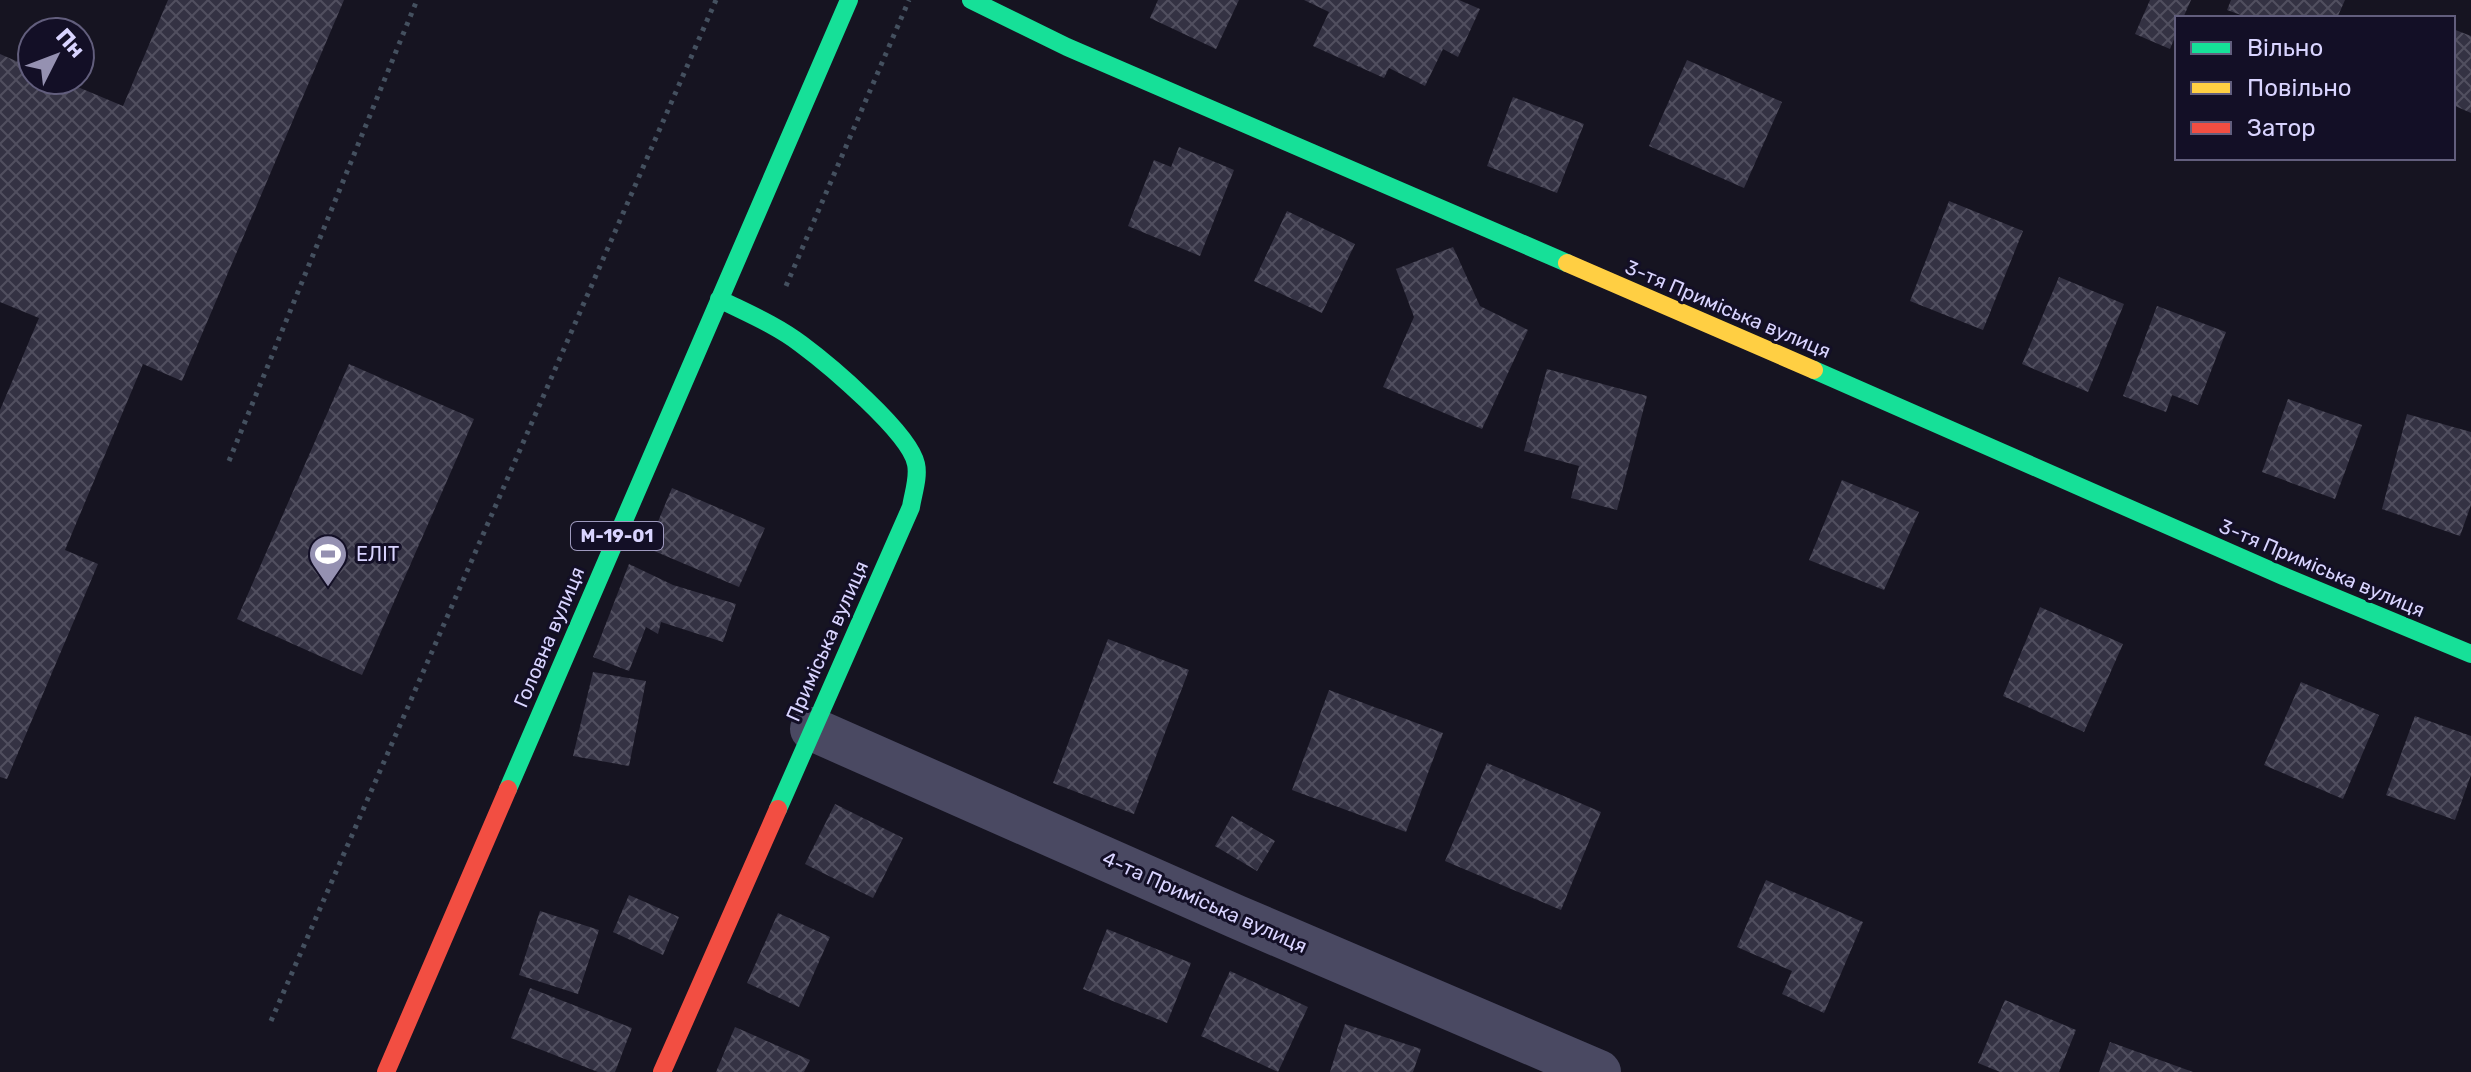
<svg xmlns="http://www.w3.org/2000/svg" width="2471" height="1072" viewBox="0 0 2471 1072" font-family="Rubik,sans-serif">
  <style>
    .building { fill: url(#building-cross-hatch) }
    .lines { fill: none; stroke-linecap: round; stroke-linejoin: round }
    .path { stroke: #44505f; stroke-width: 5; stroke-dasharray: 4 6; stroke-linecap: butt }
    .street { stroke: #4a4962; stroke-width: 44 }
    .fast { stroke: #16e098; stroke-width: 18 }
    .slow { stroke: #ffcf43; stroke-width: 18 }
    .jam { stroke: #f24e42; stroke-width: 18 }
    .labels { text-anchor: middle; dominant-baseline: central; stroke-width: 6; stroke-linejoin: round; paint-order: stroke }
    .shield { fill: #130f26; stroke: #9e99be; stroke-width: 2 }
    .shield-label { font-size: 18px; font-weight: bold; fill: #d9d4ff }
    .street-label { font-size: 20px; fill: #d9d4ff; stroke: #130f26 }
    .poi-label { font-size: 20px; fill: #d9d4ff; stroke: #130f26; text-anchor: start }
  </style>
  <defs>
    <pattern id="building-cross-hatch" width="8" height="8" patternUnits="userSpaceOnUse" patternTransform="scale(2)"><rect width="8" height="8" fill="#343243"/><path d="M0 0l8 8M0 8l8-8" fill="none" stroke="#514f5f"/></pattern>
  </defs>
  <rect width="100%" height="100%" fill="#161421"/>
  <path class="building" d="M 168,0 L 344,0 L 182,381 L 143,364 L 65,550 L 98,564 L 7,779 L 0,777 L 0,410 L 39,318 L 0,302 L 0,54 L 32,68 L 32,80 L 61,80 L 123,106 Z
    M 1158,0 L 1239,0 L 1216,49 L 1150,18 Z
    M 1304,0 L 1459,0 L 1480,9 L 1458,57 L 1443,49 L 1425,86 L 1389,68 L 1384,78 L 1313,46 L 1329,12 Z
    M 2150,0 L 2191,0 L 2183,18 L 2177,18 L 2177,32 L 2170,49 L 2135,34 Z
    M 2231,0 L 2345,0 L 2337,18 L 2249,18 L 2227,10 Z
    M 2453,29 L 2471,36 L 2471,113 L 2453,105 Z
    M 1687,60 L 1782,102 L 1744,188 L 1649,146 Z
    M 1513,97 L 1584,124 L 1557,193 L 1487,166 Z
    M 1179,147 L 1234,170 L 1200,256 L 1128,226 L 1154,160 L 1171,167 Z
    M 1949,201 L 2023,231 L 1983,330 L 1910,301 Z
    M 1287,211 L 1355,244 L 1322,313 L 1254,281 Z
    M 1453,247 L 1480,306 L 1528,330 L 1482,429 L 1383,387 L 1414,317 L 1396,269 Z
    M 2059,277 L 2124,304 L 2088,392 L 2022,364 Z
    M 2157,306 L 2226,332 L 2198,405 L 2172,395 L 2166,412 L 2123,396 Z
    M 349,364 L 474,419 L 362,675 L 237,619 Z
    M 1547,369 L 1647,396 L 1617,510 L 1571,498 L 1579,466 L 1524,451 Z
    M 2288,399 L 2362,425 L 2335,499 L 2262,472 Z
    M 2407,414 L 2471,432 L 2471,505 L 2460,536 L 2382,509 Z
    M 1842,480 L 1919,512 L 1884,590 L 1809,560 Z
    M 672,488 L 765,528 L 739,587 L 647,548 Z
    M 629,564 L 673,585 L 736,604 L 723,642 L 661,622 L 658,634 L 646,627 L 629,671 L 593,657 Z
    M 2040,607 L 2123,644 L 2084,732 L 2003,696 Z
    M 1108,639 L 1189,670 L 1134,814 L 1053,783 Z
    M 593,672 L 646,681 L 629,766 L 573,756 Z
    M 2301,682 L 2379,715 L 2343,799 L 2264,765 Z
    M 1329,690 L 1443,733 L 1406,832 L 1292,790 Z
    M 2415,716 L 2471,736 L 2471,775 L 2455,820 L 2386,795 Z
    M 1487,763 L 1601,812 L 1561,910 L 1445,861 Z
    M 835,804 L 903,838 L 873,898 L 805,864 Z
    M 1232,816 L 1275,841 L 1257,871 L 1215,846 Z
    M 1766,880 L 1863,922 L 1824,1013 L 1782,994 L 1792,971 L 1737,947 Z
    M 629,895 L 679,917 L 663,955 L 613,932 Z
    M 540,911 L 599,930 L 578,994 L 519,975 Z
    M 778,913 L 830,937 L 799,1007 L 747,983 Z
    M 1107,929 L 1191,963 L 1167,1023 L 1083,989 Z
    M 1230,971 L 1308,1007 L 1278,1072 L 1201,1036 Z
    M 530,988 L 632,1028 L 615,1072 L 598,1072 L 511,1038 Z
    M 2005,1000 L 2076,1030 L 2059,1072 L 2000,1072 L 1978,1063 Z
    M 1345,1024 L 1421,1049 L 1413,1072 L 1330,1072 Z
    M 735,1027 L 810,1060 L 804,1072 L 716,1072 Z
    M 2110,1042 L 2193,1072 L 2099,1072 Z"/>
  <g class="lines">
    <path class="path" d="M 786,286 L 909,0
      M 229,461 L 417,0
      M 271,1021 L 716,0"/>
    <path class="street" d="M 812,729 L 1237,917 L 1599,1072"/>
    <path class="fast" d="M 971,0 L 1067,47 L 1567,263
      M 719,299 C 747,313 776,325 801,344 C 828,364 910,433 916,464 C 919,477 913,494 911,507 L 778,809
      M 1814,370 L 2283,576 L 2471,654
      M 508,789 L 849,0"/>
    <path class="slow" d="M 1567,263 L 1814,370"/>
    <path class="jam" d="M 386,1072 L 508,789
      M 662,1072 L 778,809"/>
  </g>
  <defs>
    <symbol id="stadium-pin" viewBox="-11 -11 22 30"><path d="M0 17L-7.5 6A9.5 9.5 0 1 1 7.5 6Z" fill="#9591b1" stroke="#130f26"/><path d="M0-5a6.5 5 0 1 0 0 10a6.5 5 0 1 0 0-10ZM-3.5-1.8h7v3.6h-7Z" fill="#fff"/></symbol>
  </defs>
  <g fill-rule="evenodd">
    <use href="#stadium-pin" x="306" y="532" width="44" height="60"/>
  </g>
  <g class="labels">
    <rect class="shield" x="571" y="522" width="92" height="28" rx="6"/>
    <g class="shield-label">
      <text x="617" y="536">М-19-01</text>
    </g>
    <g class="street-label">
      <text transform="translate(1728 309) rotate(23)">3-тя Приміська вулиця</text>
      <text transform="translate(2322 568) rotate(23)">3-тя Приміська вулиця</text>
      <text transform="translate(549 637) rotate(-67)">Головна вулиця</text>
      <text transform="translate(827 641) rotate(-66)">Приміська вулиця</text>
      <text transform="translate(1205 902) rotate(24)">4-та Приміська вулиця</text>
    </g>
    <g class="poi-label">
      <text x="356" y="554">ЕЛІТ</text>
    </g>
  </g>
  <rect x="2175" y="16" width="280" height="144" fill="#130f26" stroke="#625e7d" stroke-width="2"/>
  <rect x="2191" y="42" width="40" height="12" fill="#16e098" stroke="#625e7d" stroke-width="2"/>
  <text x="2247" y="56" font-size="24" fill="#d9d4ff">Вільно</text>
  <rect x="2191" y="82" width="40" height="12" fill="#ffcf43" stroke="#625e7d" stroke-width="2"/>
  <text x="2247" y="96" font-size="24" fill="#d9d4ff">Повільно</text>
  <rect x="2191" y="122" width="40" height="12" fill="#f24e42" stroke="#625e7d" stroke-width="2"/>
  <text x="2247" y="136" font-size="24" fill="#d9d4ff">Затор</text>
  <g transform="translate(56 56) rotate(48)"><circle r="38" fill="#130f26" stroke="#625e7d" stroke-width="2"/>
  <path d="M0-6L14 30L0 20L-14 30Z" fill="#9591b1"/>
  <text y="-12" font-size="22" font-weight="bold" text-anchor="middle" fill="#d9d4ff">Пн</text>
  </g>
</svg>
